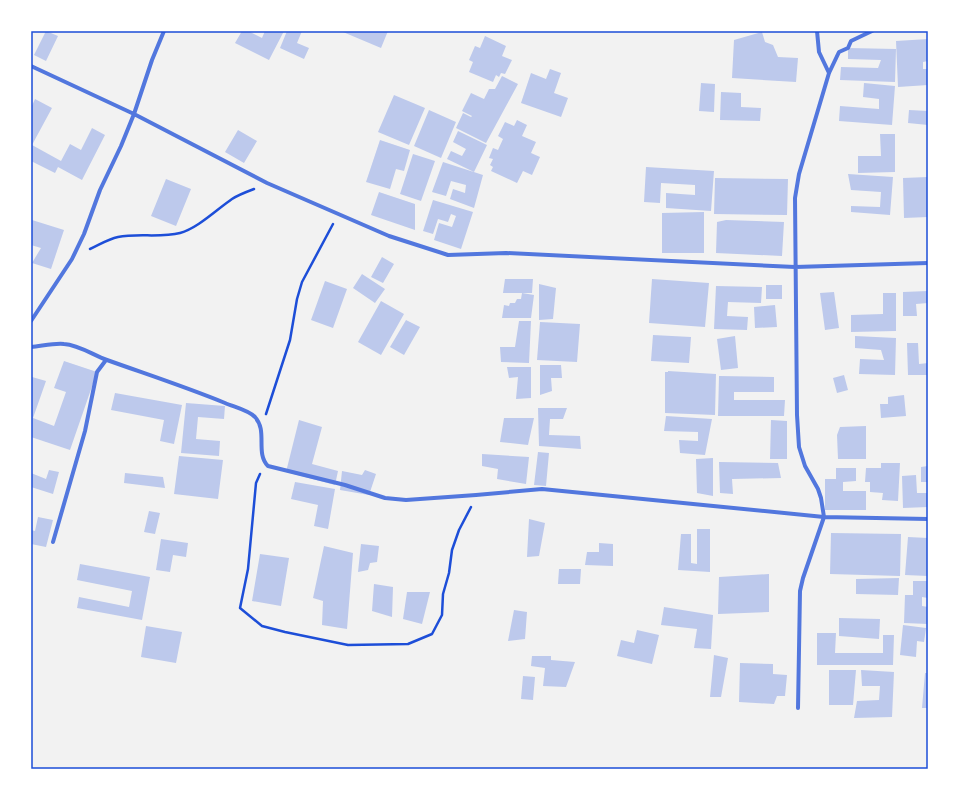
<svg xmlns="http://www.w3.org/2000/svg" width="959" height="800" viewBox="0 0 959 800" font-family="'Roboto Condensed',sans-serif">
  <style>
    .building { fill: #bdc9ec }
    .lines { fill: none; stroke-linecap: round; stroke-linejoin: round }
    .path { stroke: #1d4ed8; stroke-width: 2.5 }
    .minor { stroke: #5277de; stroke-width: 4 }
    .neatline { fill: none; stroke: #1d4ed8; stroke-width: 1.5 }
  </style>
  <rect width="100%" height="100%" fill="#f2f2f2"/>
  <path class="building" d="M 46,31 L 58,36 L 46,61 L 34,55 Z
    M 242,31 L 248,31 L 262,38 L 265,31 L 284,31 L 269,60 L 235,43 Z
    M 287,31 L 302,31 L 297,43 L 309,48 L 304,59 L 280,48 Z
    M 345,31 L 388,31 L 381,48 L 343,32 Z
    M 762,32 L 765,42 L 773,45 L 778,57 L 798,58 L 796,82 L 732,78 L 734,40 Z
    M 485,36 L 506,46 L 502,56 L 512,60 L 505,74 L 501,73 L 499,77 L 496,75 L 493,82 L 469,72 L 473,62 L 469,60 L 475,46 L 480,48 Z
    M 928,39 L 928,61 L 923,62 L 923,69 L 928,69 L 928,85 L 898,87 L 896,41 Z
    M 848,48 L 896,49 L 895,82 L 840,80 L 841,67 L 878,68 L 881,60 L 848,59 Z
    M 550,69 L 561,73 L 554,93 L 568,98 L 561,117 L 521,103 L 531,73 L 546,79 Z
    M 502,76 L 518,84 L 486,143 L 456,128 L 463,113 L 471,117 L 472,116 L 462,111 L 471,93 L 484,99 L 489,89 L 495,89 Z
    M 701,83 L 715,84 L 714,112 L 699,111 Z
    M 864,83 L 895,86 L 892,125 L 839,121 L 840,106 L 879,109 L 879,99 L 863,97 Z
    M 721,92 L 741,93 L 741,107 L 761,108 L 760,121 L 720,120 Z
    M 394,95 L 425,108 L 409,145 L 378,132 Z
    M 35,99 L 52,108 L 32,145 L 61,161 L 70,144 L 81,150 L 92,128 L 105,135 L 82,180 L 58,167 L 55,173 L 31,161 L 31,108 Z
    M 429,110 L 456,122 L 441,158 L 414,146 Z
    M 909,110 L 928,111 L 928,125 L 908,123 Z
    M 517,120 L 527,125 L 522,136 L 536,142 L 531,153 L 540,157 L 532,175 L 523,171 L 517,183 L 491,171 L 493,167 L 490,165 L 493,159 L 489,158 L 493,148 L 498,150 L 503,139 L 498,136 L 505,122 L 514,126 Z
    M 238,130 L 257,141 L 244,163 L 225,152 Z
    M 458,131 L 487,145 L 474,172 L 447,159 L 451,151 L 462,156 L 466,149 L 453,142 Z
    M 880,134 L 895,134 L 895,172 L 858,173 L 858,156 L 881,156 Z
    M 380,140 L 410,150 L 404,171 L 396,169 L 390,189 L 366,182 Z
    M 413,154 L 435,161 L 421,201 L 400,194 Z
    M 443,162 L 483,175 L 474,208 L 450,199 L 453,189 L 465,193 L 466,185 L 451,181 L 446,196 L 432,192 Z
    M 646,167 L 714,171 L 711,211 L 666,208 L 666,193 L 695,195 L 695,185 L 661,183 L 660,203 L 644,202 Z
    M 848,174 L 893,177 L 890,215 L 851,212 L 851,206 L 880,207 L 881,192 L 851,190 Z
    M 928,177 L 928,217 L 904,218 L 903,178 Z
    M 715,178 L 788,179 L 787,215 L 714,214 Z
    M 166,179 L 191,189 L 176,226 L 151,216 Z
    M 379,192 L 415,204 L 415,230 L 371,215 Z
    M 433,200 L 473,212 L 461,249 L 434,240 L 439,223 L 452,227 L 456,216 L 451,214 L 448,222 L 438,219 L 433,234 L 423,231 Z
    M 704,212 L 704,253 L 662,253 L 662,213 Z
    M 32,220 L 64,230 L 51,269 L 32,263 L 41,248 L 31,245 L 31,224 Z
    M 726,220 L 784,222 L 782,256 L 716,253 L 717,222 Z
    M 382,257 L 394,264 L 383,283 L 371,277 Z
    M 362,274 L 385,289 L 375,303 L 353,288 Z
    M 505,279 L 533,279 L 532,293 L 503,293 Z
    M 652,279 L 709,283 L 705,327 L 649,323 Z
    M 325,281 L 347,289 L 333,328 L 311,320 Z
    M 539,284 L 556,288 L 553,319 L 539,320 Z
    M 766,285 L 782,285 L 782,299 L 766,299 Z
    M 716,286 L 762,287 L 761,303 L 728,302 L 727,316 L 748,317 L 747,330 L 714,329 Z
    M 928,291 L 928,303 L 916,304 L 917,316 L 903,316 L 903,292 Z
    M 834,292 L 839,328 L 825,330 L 820,293 Z
    M 522,293 L 534,295 L 531,318 L 502,318 L 504,305 L 509,306 L 510,303 L 515,303 L 517,299 L 521,299 Z
    M 883,293 L 896,293 L 896,331 L 851,332 L 851,315 L 883,314 Z
    M 381,301 L 404,314 L 381,355 L 358,342 Z
    M 775,305 L 777,327 L 755,328 L 754,307 Z
    M 406,320 L 420,327 L 404,355 L 390,347 Z
    M 519,321 L 531,321 L 529,363 L 501,362 L 500,347 L 515,347 Z
    M 540,322 L 580,324 L 577,362 L 537,360 Z
    M 653,335 L 691,337 L 689,363 L 651,361 Z
    M 735,336 L 738,368 L 721,370 L 717,339 Z
    M 855,336 L 896,338 L 895,375 L 859,374 L 860,359 L 884,360 L 881,350 L 855,348 Z
    M 907,343 L 918,343 L 919,364 L 928,363 L 928,375 L 908,375 Z
    M 64,361 L 97,372 L 70,450 L 31,437 L 31,381 L 32,377 L 46,381 L 33,418 L 54,426 L 66,392 L 54,388 Z
    M 540,365 L 561,365 L 562,378 L 551,378 L 552,391 L 540,395 Z
    M 507,367 L 531,367 L 531,398 L 516,399 L 518,377 L 509,378 Z
    M 668,371 L 716,374 L 715,415 L 665,413 L 665,372 L 668,372 Z
    M 844,375 L 848,390 L 837,393 L 833,378 Z
    M 719,376 L 774,377 L 774,392 L 734,392 L 734,400 L 785,400 L 784,416 L 718,416 Z
    M 115,393 L 182,405 L 174,444 L 160,441 L 164,420 L 111,410 Z
    M 904,395 L 906,416 L 881,418 L 880,404 L 888,404 L 888,397 Z
    M 186,403 L 225,406 L 224,419 L 198,417 L 196,439 L 220,441 L 219,456 L 181,453 Z
    M 538,408 L 567,408 L 563,419 L 550,419 L 549,435 L 580,436 L 581,449 L 539,446 Z
    M 666,416 L 712,419 L 705,455 L 680,453 L 679,440 L 698,441 L 698,432 L 664,431 Z
    M 504,418 L 534,418 L 528,445 L 500,442 Z
    M 299,420 L 322,427 L 312,464 L 338,471 L 335,485 L 286,472 Z
    M 771,420 L 787,421 L 787,459 L 770,459 Z
    M 866,426 L 866,459 L 838,459 L 837,435 L 840,427 Z
    M 538,452 L 549,453 L 546,486 L 534,485 Z
    M 482,454 L 529,457 L 526,484 L 497,479 L 498,469 L 482,466 Z
    M 179,456 L 223,460 L 218,499 L 174,494 Z
    M 713,458 L 713,496 L 697,493 L 696,459 Z
    M 719,462 L 778,463 L 781,478 L 732,479 L 733,494 L 720,493 Z
    M 881,463 L 900,463 L 898,501 L 882,500 L 883,493 L 870,492 L 870,482 L 865,482 L 866,468 L 881,468 Z
    M 928,466 L 928,482 L 921,482 L 921,467 Z
    M 836,468 L 856,468 L 856,481 L 843,482 L 843,491 L 866,491 L 866,510 L 825,510 L 825,479 L 836,479 Z
    M 49,470 L 59,472 L 53,494 L 31,487 L 31,473 L 46,479 Z
    M 365,470 L 376,474 L 369,495 L 340,490 L 342,471 L 362,475 Z
    M 125,473 L 163,477 L 165,488 L 124,483 Z
    M 916,475 L 917,493 L 928,493 L 928,507 L 903,508 L 902,476 Z
    M 295,482 L 335,489 L 328,529 L 314,526 L 318,505 L 291,499 Z
    M 149,511 L 160,513 L 155,534 L 144,532 Z
    M 38,517 L 53,520 L 46,547 L 31,544 L 31,530 L 35,531 Z
    M 529,519 L 545,523 L 539,556 L 527,557 Z
    M 697,529 L 710,529 L 710,572 L 678,570 L 681,534 L 691,534 L 691,563 L 697,564 Z
    M 831,533 L 901,534 L 900,576 L 830,574 Z
    M 908,537 L 928,538 L 928,576 L 905,575 Z
    M 161,539 L 188,543 L 186,557 L 173,555 L 170,572 L 156,570 Z
    M 599,543 L 613,544 L 613,566 L 585,565 L 587,552 L 599,552 Z
    M 361,544 L 379,546 L 377,562 L 370,563 L 368,570 L 358,572 Z
    M 324,546 L 353,553 L 347,629 L 322,625 L 323,601 L 313,598 Z
    M 260,554 L 289,558 L 281,606 L 252,601 Z
    M 80,564 L 150,577 L 142,620 L 77,608 L 79,597 L 129,607 L 132,591 L 77,580 Z
    M 559,569 L 581,569 L 580,584 L 558,584 Z
    M 769,574 L 769,612 L 718,614 L 719,577 Z
    M 899,578 L 898,595 L 856,594 L 856,579 Z
    M 913,581 L 928,581 L 928,598 L 922,597 L 922,606 L 928,607 L 928,624 L 904,623 L 905,595 L 913,595 Z
    M 374,584 L 393,587 L 392,617 L 372,611 Z
    M 407,592 L 430,592 L 422,624 L 403,619 Z
    M 664,607 L 713,615 L 711,649 L 694,648 L 697,629 L 661,625 Z
    M 514,610 L 527,612 L 525,639 L 508,641 Z
    M 839,618 L 880,619 L 879,639 L 839,636 Z
    M 903,625 L 926,628 L 924,642 L 917,641 L 916,657 L 900,655 Z
    M 146,626 L 182,632 L 176,663 L 141,657 Z
    M 637,630 L 659,635 L 652,664 L 617,656 L 621,640 L 634,643 Z
    M 817,633 L 836,633 L 835,653 L 883,653 L 883,635 L 894,635 L 893,665 L 817,665 Z
    M 714,655 L 728,658 L 721,697 L 710,697 Z
    M 532,656 L 551,656 L 551,660 L 575,662 L 566,687 L 543,686 L 545,668 L 531,666 Z
    M 740,663 L 773,664 L 773,674 L 787,675 L 785,696 L 777,696 L 774,704 L 739,702 Z
    M 829,670 L 856,670 L 853,705 L 829,705 Z
    M 861,670 L 894,672 L 892,717 L 854,718 L 857,701 L 879,700 L 880,686 L 862,686 Z
    M 925,673 L 928,673 L 928,708 L 922,708 Z
    M 523,676 L 535,677 L 533,700 L 521,699 Z"/>
  <g class="lines">
    <path class="path" d="M 90,249 C 99,245 108,239 118,237 C 137,233 161,238 180,233 C 198,228 216,210 232,199 C 238,195 246,192 254,189
      M 266,414 L 290,340 L 297,299 L 302,282 L 333,224
      M 260,474 L 256,483 L 248,569 L 240,608 L 262,626 L 285,632 L 348,645 L 408,644 L 432,634 L 442,615 L 443,594 L 449,573 L 452,550 L 459,530 L 471,507"/>
    <path class="minor" d="M 817,31 L 819,52 L 829,73
      M 31,66 L 134,114 L 267,183 L 389,236 L 448,255 L 506,253 L 795,267 L 928,263
      M 31,321 L 72,259 L 84,234 L 100,190 L 121,146 L 134,114 L 152,60 L 164,31
      M 31,347 C 42,346 54,343 64,344 C 79,345 93,355 107,360 C 146,374 186,387 225,403 C 234,407 248,410 255,417 C 268,431 255,453 268,466 L 345,485 L 385,498 L 406,500 L 476,495 L 542,489 L 824,517 L 928,519
      M 53,542 L 85,431 L 97,372 L 106,360
      M 798,708 L 800,591 L 803,578 L 824,517 L 821,498 L 818,489 L 805,466 L 799,447 L 797,415 L 795,198 L 799,174 L 829,73 L 839,52 L 848,48 L 851,41 L 872,31"/>
  </g>
  <rect width="959" height="800" fill="none" stroke="#ffffff" stroke-width="64"/>
  <rect x="32" y="32" width="895" height="736" class="neatline"/>
</svg>
